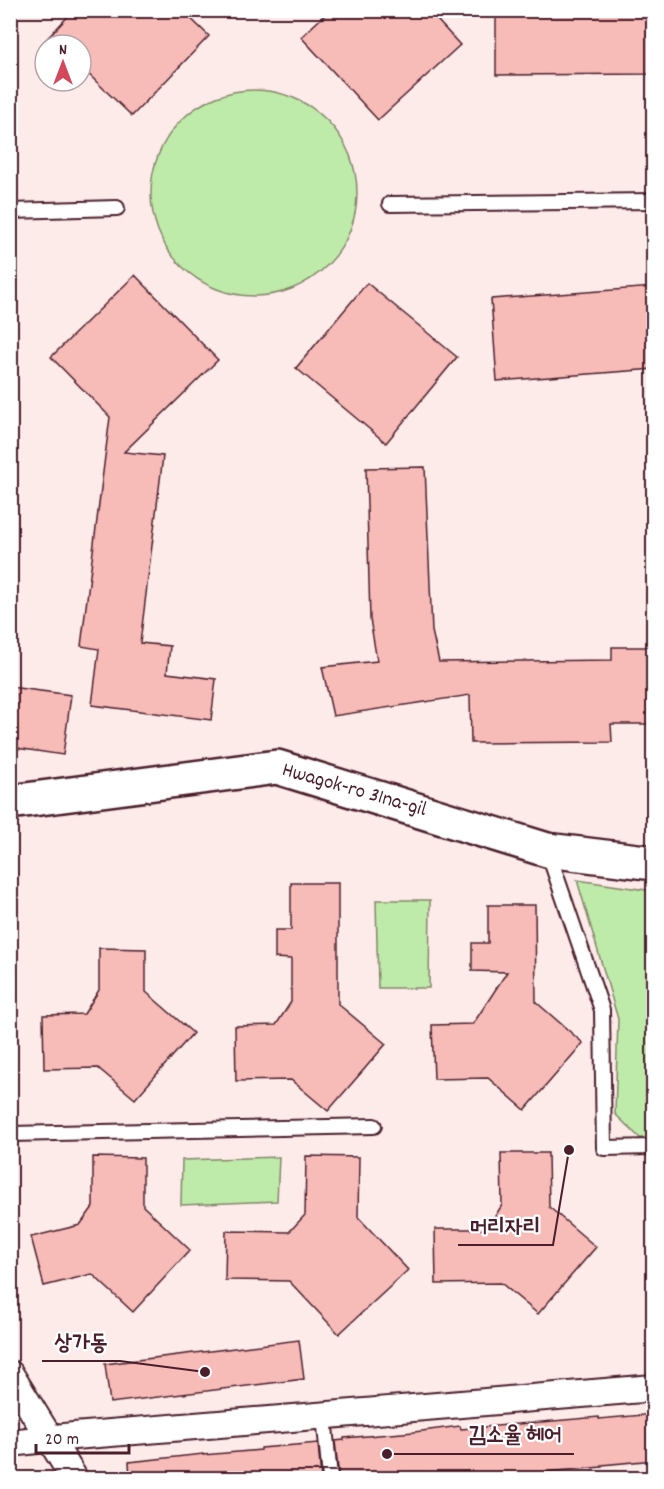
<svg xmlns="http://www.w3.org/2000/svg" width="664" height="1489" viewBox="0 0 664 1489" font-family="Dekko,'Poor Story',sans-serif">
  <style>
    .green { fill: #beeba9; stroke: #84856a; stroke-width: 1.5 }
    .building { fill: #f7bbb8; stroke: #4a1f2b; stroke-width: 1.5 }
    .lines { fill: none; stroke-linecap: round; stroke-linejoin: round }
    .lane-casing { stroke: #4a1f2b; stroke-width: 18 }
    .street-casing { stroke: #4a1f2b; stroke-width: 30 }
    .secondary-casing { stroke: #4a1f2b; stroke-width: 38 }
    .lane { stroke: #fff; stroke-width: 14 }
    .street { stroke: #fff; stroke-width: 26 }
    .secondary { stroke: #fff; stroke-width: 33 }
    .labels { text-anchor: middle; dominant-baseline: central; stroke-width: 4.5; stroke-linejoin: round; paint-order: stroke }
    .street-label { font-size: 21px; fill: #4a1f2b; stroke: #fff }
    .leader { fill: none; stroke: #4a1f2b; stroke-width: 2 }
    .callout-dot { fill: #4a1f2b; stroke: #fff; stroke-width: 2 }
    .callout-label { font-size: 22px; text-anchor: middle; font-weight: bold; fill: #4a1f2b; stroke: #fff; stroke-width: 4.5; stroke-linejoin: round; paint-order: stroke }
  </style>
  <rect width="100%" height="100%" fill="#fdebea"/>
  <filter id="ink" filterUnits="userSpaceOnUse"><feTurbulence type="fractalNoise" baseFrequency=".0167" numOctaves="2"/><feDisplacementMap in="SourceGraphic" scale="12" xChannelSelector="R" yChannelSelector="G"/><feConvolveMatrix kernelMatrix="1 2 1 2 8 2 1 2 1" color-interpolation-filters="sRGB"/></filter>
  <g filter="url(#ink)">
    <path class="green" d="M151 193a103 103 0 1 1 206 0a103 103 0 1 1-206 0Z
      M 10,456 L 15,456 L 11,589 L 10,589 Z
      M 577,880 L 653,891 L 653,1138 L 640,1138 L 615,1114 L 618,1019 Z
      M 376,900 L 430,900 L 429,988 L 378,988 Z
      M 279,1157 L 277,1201 L 181,1205 L 182,1160 Z"/>
    <path class="building" d="M 74,10 L 182,10 L 209,36 L 132,116 L 81,67 L 81,45 L 41,45 Z
      M 330,10 L 428,10 L 460,45 L 378,120 L 301,37 Z
      M 496,10 L 654,10 L 654,74 L 496,75 Z
      M 135,275 L 218,360 L 124,452 L 163,456 L 140,643 L 170,646 L 167,673 L 216,679 L 211,720 L 92,705 L 99,649 L 81,646 L 110,417 L 51,357 Z
      M 367,283 L 457,357 L 386,443 L 296,368 Z
      M 654,287 L 654,369 L 497,381 L 491,299 Z
      M 425,467 L 432,631 L 439,662 L 612,660 L 612,647 L 654,647 L 654,724 L 611,724 L 612,742 L 471,743 L 470,695 L 333,716 L 322,667 L 377,661 L 370,619 L 366,468 Z
      M 10,687 L 71,695 L 63,755 L 10,747 Z
      M 291,883 L 338,883 L 338,1004 L 386,1044 L 328,1111 L 291,1080 L 236,1081 L 235,1026 L 276,1025 L 291,1002 L 291,959 L 275,958 L 275,930 L 291,930 Z
      M 488,905 L 535,905 L 536,1002 L 583,1043 L 525,1110 L 488,1078 L 434,1079 L 432,1025 L 473,1024 L 507,972 L 472,971 L 472,943 L 488,943 Z
      M 99,948 L 146,949 L 146,992 L 193,1033 L 135,1099 L 98,1068 L 44,1069 L 43,1015 L 84,1014 L 99,990 Z
      M 501,1153 L 548,1153 L 549,1207 L 596,1247 L 538,1314 L 501,1283 L 436,1284 L 435,1229 L 487,1229 L 502,1205 Z
      M 306,1156 L 359,1157 L 358,1217 L 408,1270 L 339,1334 L 289,1281 L 225,1280 L 226,1231 L 289,1232 L 305,1215 Z
      M 93,1157 L 143,1158 L 143,1206 L 190,1250 L 133,1312 L 92,1274 L 44,1286 L 31,1237 L 80,1225 L 93,1207 Z
      M 299,1340 L 304,1379 L 110,1403 L 105,1364 Z
      M 654,1414 L 654,1460 L 602,1465 L 602,1467 L 466,1479 L 419,1479 L 419,1472 L 339,1478 L 335,1441 L 344,1440 L 344,1438 L 414,1432 L 460,1426 L 461,1429 L 599,1417 L 599,1419 Z
      M 318,1443 L 321,1479 L 130,1479 L 129,1462 L 203,1454 L 203,1455 L 261,1450 L 261,1448 Z"/>
    <g class="lines">
      <defs>
        <path id="lane" d="M 390,204 L 654,201
          M 10,211 L 117,208
          M 548,852 L 602,1010 L 604,1148 L 654,1147
          M 10,1134 L 374,1126
          M 324,1416 L 330,1478"/>
        <path id="street" d="M 10,1374 L 74,1478
          M 10,1443 L 74,1436 L 654,1388"/>
        <path id="secondary" d="M 10,802 L 277,767 L 547,850 L 654,863"/>
      </defs>
      <use href="#lane" class="lane-casing"/>
      <use href="#street" class="street-casing"/>
      <use href="#secondary" class="secondary-casing"/>
      <use href="#lane" class="lane"/>
      <use href="#street" class="street"/>
      <use href="#secondary" class="secondary"/>
    </g>
  </g>
  <g class="labels">
    <g class="street-label">
      <text transform="translate(354 791) rotate(16)">Hwagok-ro 31na-gil</text>
    </g>
  </g>
  <path class="leader" d="M569 1150L553 1245H458M205 1372L120 1361H42M387 1454L457 1454H574"/>
  <g class="callout-dot">
    <circle cx="569" cy="1150" r="6"/>
    <circle cx="205" cy="1372" r="6"/>
    <circle cx="387" cy="1454" r="6"/>
  </g>
  <g class="callout-label">
    <text x="505" y="1233">머리자리</text>
    <text x="81" y="1349">상가동</text>
    <text x="515" y="1441">김소율 헤어</text>
  </g>
  <rect width="664" height="1489" fill="none" stroke="#fff" stroke-width="36"/>
  <rect x="18" y="18" width="628" height="1453" fill="none" stroke="#4a1f2b" stroke-width="2" filter="url(#ink)"/>
  <g transform="translate(63 63)"><circle r="28" fill="#ffffff" stroke="#b7a5aa" stroke-width="1.5"/>
  <path d="M0-4.5L10 22L0 15L-10 22Z" fill="#d1495b"/>
  <text y="-9" font-size="16" font-weight="bold" text-anchor="middle" fill="#4a1f2b">N</text>
  </g>
  <path d="M36 1444v9h93v-9" fill="none" stroke="#4a1f2b" stroke-width="3"/>
  <text x="45" y="1444" font-size="18" fill="#4a1f2b" stroke="#ffffff" stroke-width="4.5" paint-order="stroke">20 m</text>
</svg>
